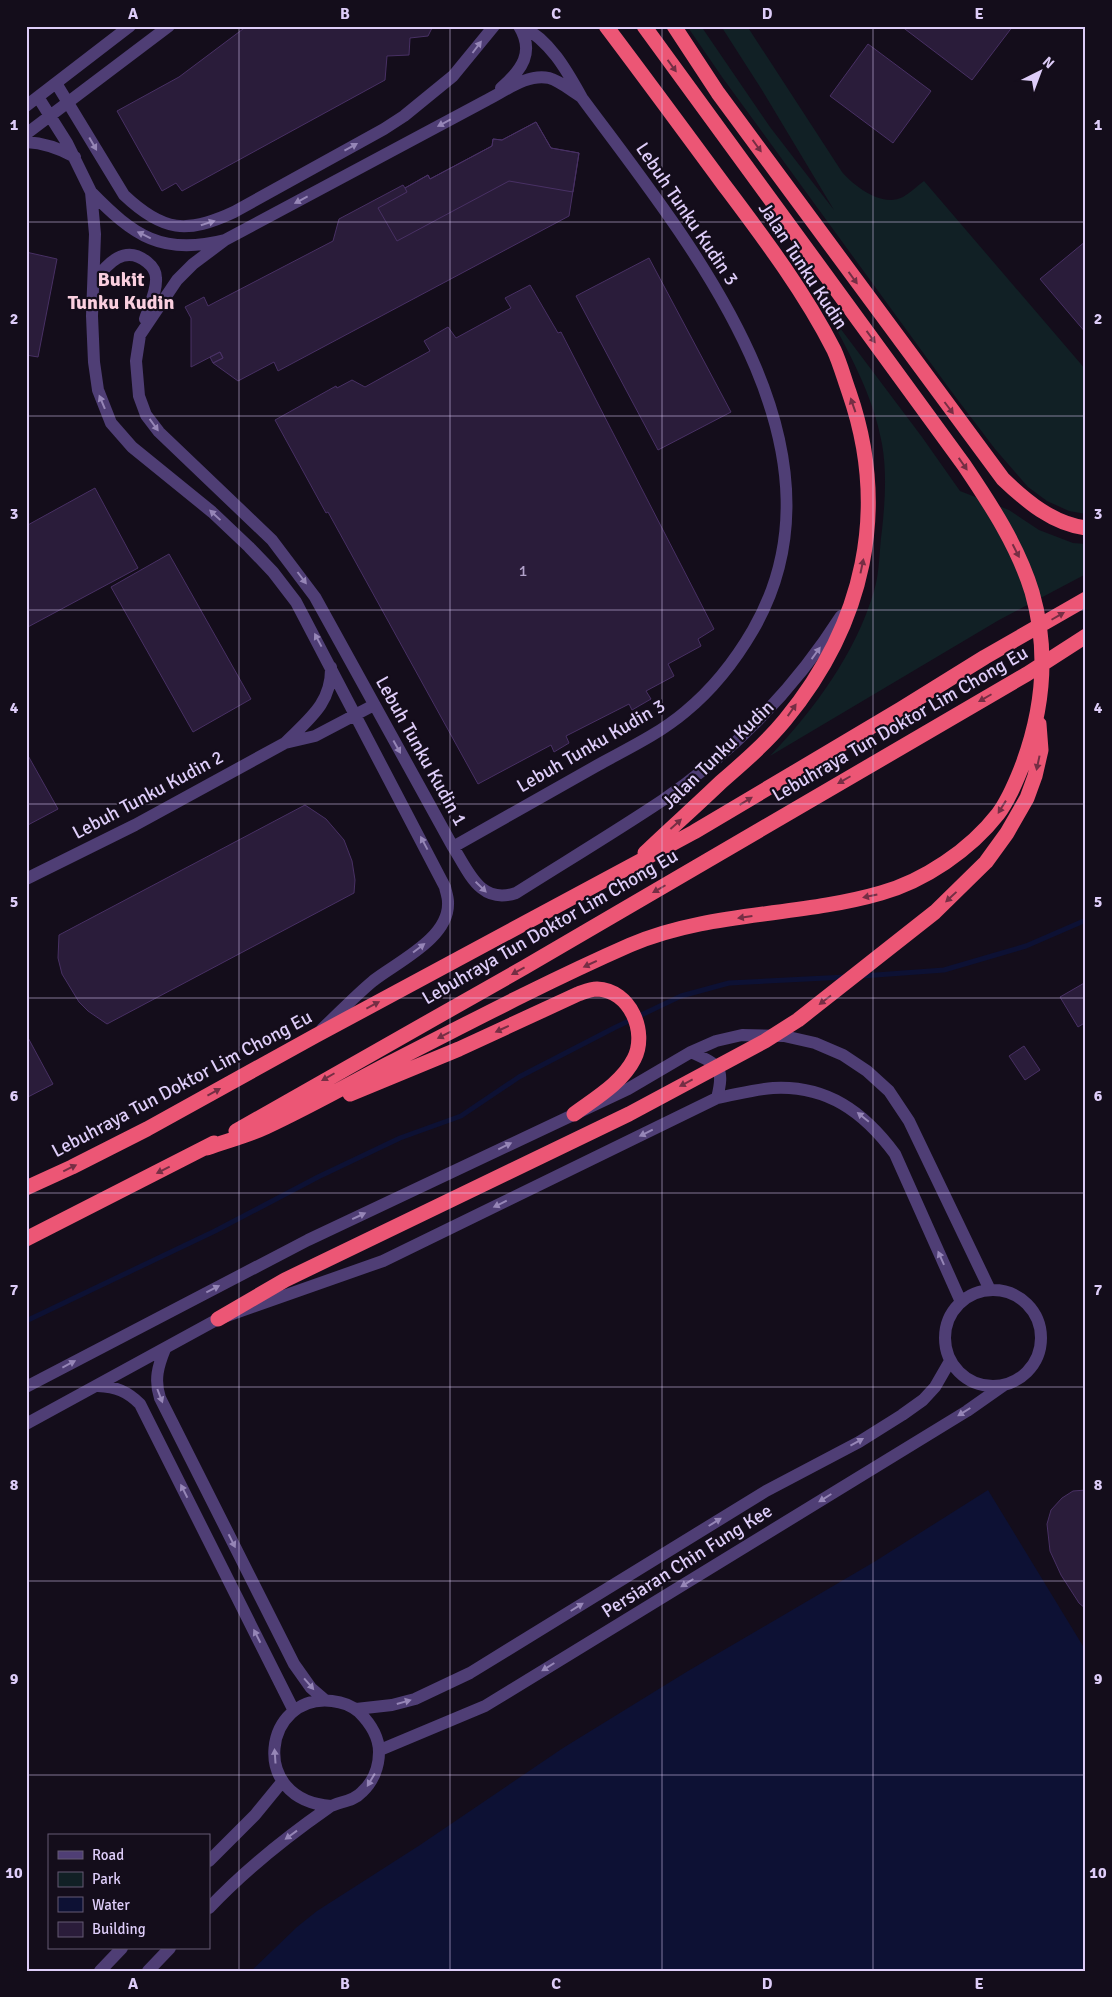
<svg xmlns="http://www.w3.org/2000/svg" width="1112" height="1997" viewBox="0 0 1112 1997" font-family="Signika,sans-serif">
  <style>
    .green { fill: #112025 }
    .water { fill: #0d1134 }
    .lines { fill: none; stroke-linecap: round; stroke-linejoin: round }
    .stream { stroke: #0d1134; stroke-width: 5 }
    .building { fill: #2a1c3a; stroke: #483064 }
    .minor { stroke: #4f3e75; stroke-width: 12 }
    .highway { stroke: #ec5675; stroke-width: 15 }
    .oneway { fill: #9686b7 }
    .oneway2 { fill: #752e44 }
    .grid { fill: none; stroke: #decdf9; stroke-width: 1; stroke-opacity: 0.55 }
    .labels { text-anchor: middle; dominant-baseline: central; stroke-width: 4.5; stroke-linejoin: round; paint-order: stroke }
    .number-label { font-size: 16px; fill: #b1a1c9 }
    .street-label { font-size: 19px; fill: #decdf9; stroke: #140d1b }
    .neighbourhood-label { font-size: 20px; font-weight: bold; fill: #facfdf; stroke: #140d1b }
    .neatline { fill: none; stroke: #decdf9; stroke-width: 2 }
    .grid-label { font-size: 16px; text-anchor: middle; font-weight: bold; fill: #decdf9 }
  </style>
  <rect width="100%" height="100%" fill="#140d1b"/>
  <path class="green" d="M 687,26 L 701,26 L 770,127 L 834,210 L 762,90 L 721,26 L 747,26 L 842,172 C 854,186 882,208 903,197 C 910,193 917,186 924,181 L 1086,370 L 1086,514 L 1069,511 L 1047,501 L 1028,487 L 995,449 L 951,391 L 722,77 Z
    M 825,308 L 922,437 L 960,491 L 1009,510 L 1039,530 L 1073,543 L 1086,544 L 1086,574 L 999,620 L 770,756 C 814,710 856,653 874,591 C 880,572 879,550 882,530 C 885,502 887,472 882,444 C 873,394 848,351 825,308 Z"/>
  <path class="water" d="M 988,1490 L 1086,1651 L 1086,1971 L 251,1971 L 297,1927 L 317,1911 L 420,1845 L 563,1748 L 688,1671 L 874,1562 Z"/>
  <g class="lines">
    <path class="stream" d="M 862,976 L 944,970 L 1026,946 L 1086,920
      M 26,1321 L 215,1231 L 318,1177 L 400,1138 L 461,1116 L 519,1077 L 614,1028 L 681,996 L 729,983 L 846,977"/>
  </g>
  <path class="building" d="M 247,26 L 433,26 L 428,36 L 410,38 L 409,55 L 387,56 L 385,80 L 182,191 L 176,183 L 162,191 L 117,111 L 179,77 Z
    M 901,26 L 1013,26 L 972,80 Z
    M 868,44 L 931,91 L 893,143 L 830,96 Z
    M 536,122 L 551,148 L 579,153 L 569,216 L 278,371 L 274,362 L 238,381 L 213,363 L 223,358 L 220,352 L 191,367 L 191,318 L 185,307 L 204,297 L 208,306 L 333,241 L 339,219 L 403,185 L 405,188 L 428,175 L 430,179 L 492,146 L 493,139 L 502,140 Z
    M 536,122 L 551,148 L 579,153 L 573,192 L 509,181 L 397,241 L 378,208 L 407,192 L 405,188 L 428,175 L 430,179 L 492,146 L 493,139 L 502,140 Z
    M 1086,241 L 1086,333 L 1040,279 Z
    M 26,252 L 57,259 L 38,357 L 26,355 Z
    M 649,258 L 731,412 L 658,450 L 576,296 Z
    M 530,285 L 558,333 L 561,332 L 714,629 L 698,639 L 701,646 L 668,664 L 674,676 L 646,691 L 651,699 L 632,710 L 629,704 L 566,736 L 569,743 L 554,752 L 551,745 L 478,784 L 328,512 L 326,513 L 275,420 L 336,386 L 337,388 L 352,380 L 365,387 L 430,351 L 424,341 L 448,327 L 456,338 L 511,308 L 505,298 Z
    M 220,352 L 223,358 L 213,363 L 210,357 Z
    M 95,488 L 138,568 L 26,628 L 26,526 Z
    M 169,554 L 251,699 L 193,732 L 111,587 Z
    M 26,752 L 58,809 L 26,826 Z
    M 305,805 L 326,819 L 344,840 L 352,861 L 355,880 L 354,893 L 107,1024 L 88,1011 L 79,1002 L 62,974 L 58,958 L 59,935 Z
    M 1086,982 L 1086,1022 L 1078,1027 L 1060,997 Z
    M 26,1034 L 53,1084 L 26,1098 Z
    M 1024,1046 L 1040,1070 L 1025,1080 L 1009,1056 Z
    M 1086,1490 L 1086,1609 L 1079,1603 L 1061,1575 L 1050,1551 L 1047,1524 L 1051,1510 L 1062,1498 L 1073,1491 Z"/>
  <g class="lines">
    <path class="minor" d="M 56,83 L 124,195 C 163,232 187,234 234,212 L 384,129 L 404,116 L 453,76 L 494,26
      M 501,88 C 522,70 535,52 519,26
      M 38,97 L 67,143 L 91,192 L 95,234 L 92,316 L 94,362 L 98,390 L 111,423 L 132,447 L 212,512 L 249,547 L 273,572 L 296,602 L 445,887 C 446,892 448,897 448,902 C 450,938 397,962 373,981 C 355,996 339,1013 322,1029
      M 26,106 L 130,26
      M 26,134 L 169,26
      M 26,142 C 45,143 59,148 75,157
      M 91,192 C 134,236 162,256 225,240 L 487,100 C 505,91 528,73 549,78 C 560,81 570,90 580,96
      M 225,240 L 193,264 L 177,280 L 140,335 L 136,361 L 139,396 L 146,415 L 159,432 L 272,540 L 315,597 L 453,847 C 469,872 480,905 516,893 C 565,862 615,832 663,800 C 734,751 795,688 841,616
      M 94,281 C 108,263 125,244 147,262 C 152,266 156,271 156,278 C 157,291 149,306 145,319
      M 285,743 C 309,719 332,703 331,667
      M 453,847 C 501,820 550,792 598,765 C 627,749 659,734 685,712 C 713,689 735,661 753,630 C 860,445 687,240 582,98 C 567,71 550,40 521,26
      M 26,879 L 135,825 L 285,743 L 315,736 L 374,705
      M 691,1052 C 719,1065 725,1067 717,1098
      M945 1338a48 48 0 1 1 96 0a48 48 0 1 1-96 0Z
      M 165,1349 C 158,1366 154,1380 160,1398 L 294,1664 L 311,1688 L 325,1700
      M 98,1386 C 116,1387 127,1391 140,1404 L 294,1711
      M 26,1387 L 308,1240 L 628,1089 L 691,1052 L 716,1041 L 742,1035 L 784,1036 L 815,1043 L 843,1055 L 867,1071 L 889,1091 L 909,1121 L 990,1290
      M 26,1424 L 218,1319 L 383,1261 L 717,1098 C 735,1095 755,1089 773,1088 C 827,1085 864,1112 895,1154 L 961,1302
      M 356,1709 L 392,1705 L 415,1699 L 470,1673 L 766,1491 L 859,1442 L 902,1415 L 923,1400 L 935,1387 L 950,1361
      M 380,1750 L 485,1706 L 967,1411 L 1004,1385
      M 209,1861 L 255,1815 L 282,1782
      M 209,1908 C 245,1870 285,1838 328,1808 C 338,1801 352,1803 362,1792 C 373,1782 379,1767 379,1752 C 379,1736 370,1723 359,1712 C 352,1706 342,1702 332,1701 C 264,1693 247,1800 331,1806
      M 100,1971 L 122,1948
      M 148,1971 L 170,1948"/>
    <path class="highway" d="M 606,26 C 646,79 685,132 724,185 C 763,237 804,291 834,350 C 840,363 844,378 849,392 C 890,510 864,624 785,720 C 766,743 743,763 721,782 C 696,806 670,829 645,853
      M 674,26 L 718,93 L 1003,479 C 1026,501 1053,524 1086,528
      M 350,1094 L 459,1049 L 578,994 C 584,992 590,989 597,989 C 630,990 648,1032 634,1059 C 622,1083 594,1099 574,1114
      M 236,1131 L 525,967 L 1027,674 L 1086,636
      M 207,1148 C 226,1141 247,1136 266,1127 C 307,1108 348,1085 388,1064 C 468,1023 548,981 630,945 C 709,911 798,917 881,893 C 924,881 970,850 998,814 C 1008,801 1015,784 1021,769 C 1043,712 1049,651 1032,592 C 1018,546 991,505 964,465 L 644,26
      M 26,1188 L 72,1167 L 147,1129 L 315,1036 L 694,832 L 901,709 L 985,657 L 1086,599
      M 26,1239 L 214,1143
      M 218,1319 L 285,1280 L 629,1114 L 765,1041 L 798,1020 L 935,912 L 986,862 L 1007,833 L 1027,798 L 1035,776 L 1041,750 L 1039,724"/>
  </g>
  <defs><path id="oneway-solid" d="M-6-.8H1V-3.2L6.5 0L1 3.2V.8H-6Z" transform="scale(1.25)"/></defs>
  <g class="oneway">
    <use href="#oneway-solid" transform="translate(477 47) rotate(-53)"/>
    <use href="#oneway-solid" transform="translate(444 123) rotate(152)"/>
    <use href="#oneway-solid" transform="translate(93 144) rotate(60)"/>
    <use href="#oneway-solid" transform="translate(351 147) rotate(-29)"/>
    <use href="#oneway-solid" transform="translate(301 200) rotate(152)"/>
    <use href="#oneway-solid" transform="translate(208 223) rotate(-17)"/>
    <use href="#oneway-solid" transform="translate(144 235) rotate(-154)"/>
    <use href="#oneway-solid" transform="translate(102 402) rotate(-113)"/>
    <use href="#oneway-solid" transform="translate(154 425) rotate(54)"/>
    <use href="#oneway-solid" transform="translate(215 515) rotate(-137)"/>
    <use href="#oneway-solid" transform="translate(302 578) rotate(53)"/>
    <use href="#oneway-solid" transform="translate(318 640) rotate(-118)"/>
    <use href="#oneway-solid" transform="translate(816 653) rotate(-54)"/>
    <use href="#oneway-solid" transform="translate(397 747) rotate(61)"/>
    <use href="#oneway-solid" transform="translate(424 843) rotate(-118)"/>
    <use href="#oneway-solid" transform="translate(481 887) rotate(44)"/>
    <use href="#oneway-solid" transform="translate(419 948) rotate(-37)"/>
    <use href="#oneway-solid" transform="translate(863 1117) rotate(-141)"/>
    <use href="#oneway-solid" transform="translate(646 1133) rotate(154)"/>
    <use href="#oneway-solid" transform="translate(505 1146) rotate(-26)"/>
    <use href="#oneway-solid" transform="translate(500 1204) rotate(154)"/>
    <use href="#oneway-solid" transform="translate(359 1216) rotate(-25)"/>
    <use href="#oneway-solid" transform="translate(941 1258) rotate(-114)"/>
    <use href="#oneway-solid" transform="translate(213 1289) rotate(-27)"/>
    <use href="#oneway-solid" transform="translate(69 1364) rotate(-28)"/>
    <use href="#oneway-solid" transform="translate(160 1396) rotate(69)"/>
    <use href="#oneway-solid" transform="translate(964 1412) rotate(148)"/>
    <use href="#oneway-solid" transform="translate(857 1442) rotate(-29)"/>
    <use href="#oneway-solid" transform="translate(184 1491) rotate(-117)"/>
    <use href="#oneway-solid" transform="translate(825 1498) rotate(148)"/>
    <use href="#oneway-solid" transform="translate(715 1522) rotate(-32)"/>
    <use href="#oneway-solid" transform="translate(232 1541) rotate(63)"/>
    <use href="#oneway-solid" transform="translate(687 1583) rotate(148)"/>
    <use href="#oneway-solid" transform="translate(577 1607) rotate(-32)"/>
    <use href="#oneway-solid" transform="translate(257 1636) rotate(-117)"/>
    <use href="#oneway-solid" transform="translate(548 1667) rotate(148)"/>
    <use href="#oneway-solid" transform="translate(309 1684) rotate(49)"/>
    <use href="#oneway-solid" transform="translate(404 1702) rotate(-16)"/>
    <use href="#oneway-solid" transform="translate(275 1756) rotate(-94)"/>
    <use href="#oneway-solid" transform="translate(371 1780) rotate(121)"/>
    <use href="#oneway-solid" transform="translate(291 1835) rotate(144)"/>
  </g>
  <g class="oneway2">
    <use href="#oneway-solid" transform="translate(672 66) rotate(54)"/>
    <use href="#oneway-solid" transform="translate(757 146) rotate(54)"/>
    <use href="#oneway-solid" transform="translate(853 278) rotate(54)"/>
    <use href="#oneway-solid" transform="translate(871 337) rotate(54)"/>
    <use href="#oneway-solid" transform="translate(853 405) rotate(-109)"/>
    <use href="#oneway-solid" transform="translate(949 408) rotate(53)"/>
    <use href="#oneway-solid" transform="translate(963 464) rotate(55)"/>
    <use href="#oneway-solid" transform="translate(1016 551) rotate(63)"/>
    <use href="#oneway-solid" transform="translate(862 566) rotate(-78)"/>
    <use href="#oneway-solid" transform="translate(1058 616) rotate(-30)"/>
    <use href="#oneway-solid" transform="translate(985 698) rotate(150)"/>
    <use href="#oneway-solid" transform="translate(792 710) rotate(-55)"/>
    <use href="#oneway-solid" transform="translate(1038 763) rotate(102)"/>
    <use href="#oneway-solid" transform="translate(844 780) rotate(150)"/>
    <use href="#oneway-solid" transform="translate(746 801) rotate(-31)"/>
    <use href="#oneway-solid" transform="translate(1002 807) rotate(122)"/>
    <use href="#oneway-solid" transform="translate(676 824) rotate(-42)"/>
    <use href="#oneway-solid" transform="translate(659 889) rotate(150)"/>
    <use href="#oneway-solid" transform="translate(870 896) rotate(168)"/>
    <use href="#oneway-solid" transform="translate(951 897) rotate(137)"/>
    <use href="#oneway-solid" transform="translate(745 917) rotate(172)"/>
    <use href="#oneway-solid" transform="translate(590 964) rotate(155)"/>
    <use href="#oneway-solid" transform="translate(518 971) rotate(151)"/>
    <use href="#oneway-solid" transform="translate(825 1000) rotate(143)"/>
    <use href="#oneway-solid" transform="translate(373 1005) rotate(-28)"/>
    <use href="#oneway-solid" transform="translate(502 1029) rotate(155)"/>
    <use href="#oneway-solid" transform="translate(444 1035) rotate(153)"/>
    <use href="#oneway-solid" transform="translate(328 1077) rotate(150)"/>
    <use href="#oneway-solid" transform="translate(686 1083) rotate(152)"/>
    <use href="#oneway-solid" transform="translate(214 1092) rotate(-29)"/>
    <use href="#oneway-solid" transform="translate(70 1168) rotate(-26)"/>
    <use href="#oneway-solid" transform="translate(163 1170) rotate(153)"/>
  </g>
  <path class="grid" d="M 239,26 L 239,1971M 450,26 L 450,1971M 662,26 L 662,1971M 873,26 L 873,1971M 26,222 L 1086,222M 26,416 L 1086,416M 26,610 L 1086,610M 26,804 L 1086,804M 26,998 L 1086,998M 26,1193 L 1086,1193M 26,1387 L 1086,1387M 26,1581 L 1086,1581M 26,1775 L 1086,1775"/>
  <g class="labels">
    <g class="number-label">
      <text x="523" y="571">1</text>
    </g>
    <g class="street-label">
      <text transform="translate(687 214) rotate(56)">Lebuh Tunku Kudin 3</text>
      <text transform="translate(803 266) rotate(57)">Jalan Tunku Kudin</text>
      <text transform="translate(900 724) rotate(-30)">Lebuhraya Tun Doktor Lim Chong Eu</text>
      <text transform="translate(591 746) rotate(-30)">Lebuh Tunku Kudin 3</text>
      <text transform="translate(421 751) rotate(61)">Lebuh Tunku Kudin 1</text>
      <text transform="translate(718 755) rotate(-44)">Jalan Tunku Kudin</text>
      <text transform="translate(148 795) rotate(-28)">Lebuh Tunku Kudin 2</text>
      <text transform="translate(550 927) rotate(-30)">Lebuhraya Tun Doktor Lim Chong Eu</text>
      <text transform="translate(182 1084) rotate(-28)">Lebuhraya Tun Doktor Lim Chong Eu</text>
      <text transform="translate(687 1561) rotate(-32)">Persiaran Chin Fung Kee</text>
    </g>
    <g class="neighbourhood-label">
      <text x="121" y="279">Bukit<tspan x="121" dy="23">Tunku Kudin</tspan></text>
    </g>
  </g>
  <rect width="1112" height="1997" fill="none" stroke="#140d1b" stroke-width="55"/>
  <rect x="48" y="1834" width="162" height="115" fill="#140d1b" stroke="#655a74"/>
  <rect x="58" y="1851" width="25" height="8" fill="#4f3e75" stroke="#655a74"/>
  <text x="92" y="1860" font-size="15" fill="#decdf9">Road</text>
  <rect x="58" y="1872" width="25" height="15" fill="#112025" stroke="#655a74"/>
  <text x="92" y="1884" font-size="15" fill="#decdf9">Park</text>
  <rect x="58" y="1897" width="25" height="15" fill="#0d1134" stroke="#655a74"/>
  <text x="92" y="1910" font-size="15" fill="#decdf9">Water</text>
  <rect x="58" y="1922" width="25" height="15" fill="#2a1c3a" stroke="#655a74"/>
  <text x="92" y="1934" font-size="15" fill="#decdf9">Building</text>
  <g transform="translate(1040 72) rotate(42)" stroke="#140d1b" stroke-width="4" paint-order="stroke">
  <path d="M0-4L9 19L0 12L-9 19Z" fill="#decdf9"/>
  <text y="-8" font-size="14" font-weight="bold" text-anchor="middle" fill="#decdf9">N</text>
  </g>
  <rect x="28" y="28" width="1056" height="1942" class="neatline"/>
  <g class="grid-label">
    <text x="133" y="19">A</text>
    <text x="345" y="19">B</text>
    <text x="556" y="19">C</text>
    <text x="767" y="19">D</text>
    <text x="979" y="19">E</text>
    <text x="14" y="130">1</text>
    <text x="1098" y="130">1</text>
    <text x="14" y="324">2</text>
    <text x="1098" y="324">2</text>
    <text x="14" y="519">3</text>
    <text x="1098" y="519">3</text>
    <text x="14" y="713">4</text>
    <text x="1098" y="713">4</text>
    <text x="14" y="907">5</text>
    <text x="1098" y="907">5</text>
    <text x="14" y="1101">6</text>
    <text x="1098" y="1101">6</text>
    <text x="14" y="1295">7</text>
    <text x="1098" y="1295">7</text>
    <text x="14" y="1490">8</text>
    <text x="1098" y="1490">8</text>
    <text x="14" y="1684">9</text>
    <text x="1098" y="1684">9</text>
    <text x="14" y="1878">10</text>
    <text x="1098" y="1878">10</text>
    <text x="133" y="1989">A</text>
    <text x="345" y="1989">B</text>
    <text x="556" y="1989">C</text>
    <text x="767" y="1989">D</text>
    <text x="979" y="1989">E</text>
  </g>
</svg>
